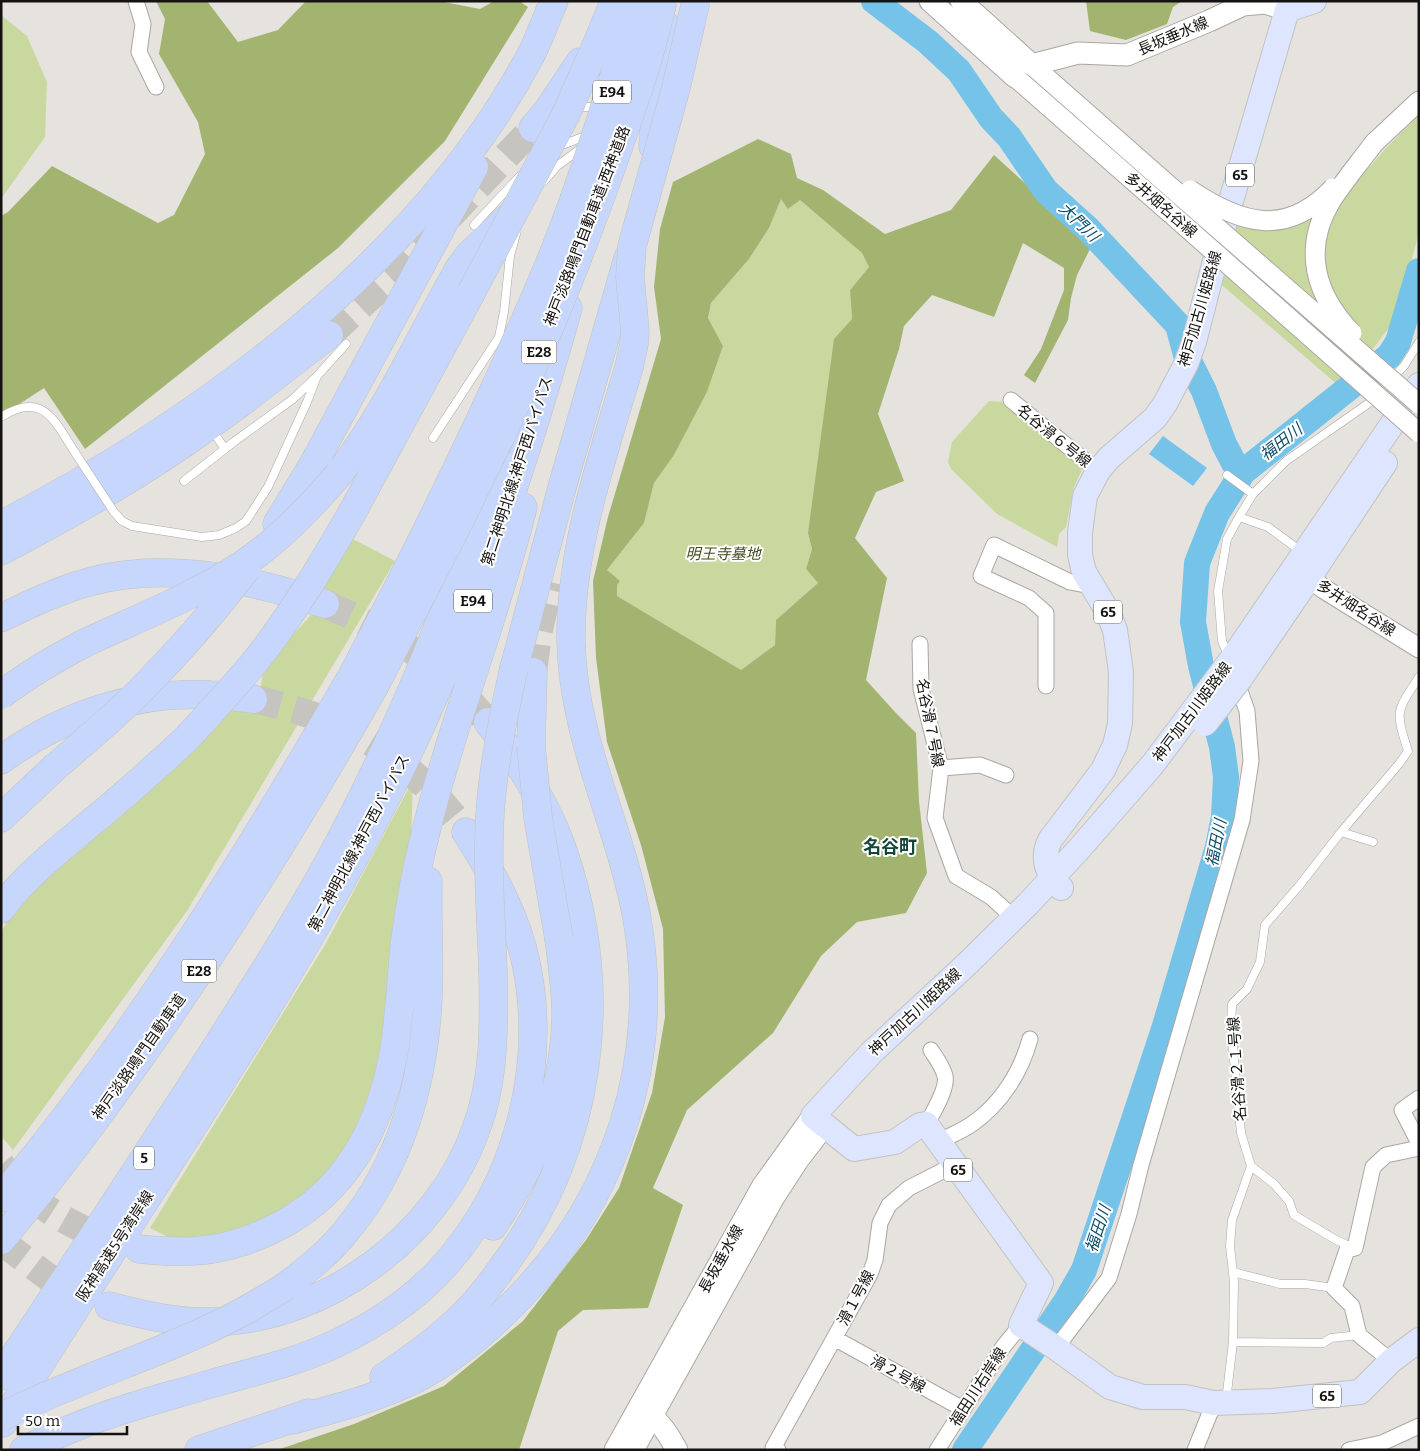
<svg xmlns="http://www.w3.org/2000/svg" width="1420" height="1451" viewBox="0 0 1420 1451" font-family="Bitter,'Noto Sans JP',serif">
  <style>
    .green { fill: #c9d89f }
    .forest { fill: #a3b470; fill-rule: evenodd }
    .water { fill: #76c3e9 }
    .lines { fill: none; stroke-linecap: round; stroke-linejoin: round }
    .river { stroke: #76c3e9; stroke-width: 26 }
    .motorway-tunnel { stroke: #c6c4bf; stroke-width: 28; stroke-dasharray: 28 14; stroke-linecap: butt }
    .service-casing { stroke: #aaa7a2; stroke-width: 9 }
    .minor-casing { stroke: #aaa7a2; stroke-width: 17 }
    .tertiary-casing { stroke: #aaa7a2; stroke-width: 21 }
    .secondary-casing { stroke: #aaa7a2; stroke-width: 23 }
    .primary-casing { stroke: #c2c2c1; stroke-width: 26 }
    .motorway-casing { stroke: #c2c2c1; stroke-width: 29 }
    .service { stroke: #fff; stroke-width: 8 }
    .minor { stroke: #fff; stroke-width: 15 }
    .tertiary { stroke: #fff; stroke-width: 19 }
    .secondary { stroke: #fff; stroke-width: 21 }
    .primary { stroke: #dde6fe; stroke-width: 24 }
    .motorway { stroke: #c6d6fd; stroke-width: 28 }
    .service-bridge-casing { stroke: #aaa7a2; stroke-width: 9; stroke-linecap: butt }
    .tertiary-bridge-casing { stroke: #aaa7a2; stroke-width: 21; stroke-linecap: butt }
    .primary-bridge-casing { stroke: #c2c2c1; stroke-width: 26; stroke-linecap: butt }
    .motorway-bridge-casing { stroke: #c2c2c1; stroke-width: 29; stroke-linecap: butt }
    .service-bridge { stroke: #fff; stroke-width: 8 }
    .tertiary-bridge { stroke: #fff; stroke-width: 19 }
    .primary-bridge { stroke: #dde6fe; stroke-width: 24 }
    .motorway-bridge { stroke: #c6d6fd; stroke-width: 28 }
    .labels { text-anchor: middle; dominant-baseline: central; stroke-width: 4; stroke-linejoin: round; paint-order: stroke }
    .shield { fill: #fff; stroke: #5a5a58; stroke-width: 1 }
    .shield-label { font-size: 14px; font-weight: bold; fill: #141311 }
    .street-label { font-size: 15px; fill: #141311; stroke: #fff }
    .park-label { font-size: 15px; font-style: italic; fill: #414b19; stroke: #fff }
    .water-label { font-size: 16px; font-style: italic; fill: #0d4d67; stroke: #fff }
    .quarter-label { font-size: 18px; font-weight: bold; fill: #114638; stroke: #fff }
  </style>
  <rect width="100%" height="100%" fill="#e6e3de"/>
  <path class="green" d="M 1,15 L 27,36 L 47,82 L 45,137 L 1,199 Z
    M 1419,115 L 1419,232 L 1400,305 L 1391,325 L 1360,366 L 1340,387 L 1216,280 L 1232,218 L 1342,199 L 1386,148 Z
    M 781,198 L 800,200 L 862,253 L 869,267 L 850,290 L 852,319 L 808,533 L 812,549 L 806,569 L 818,583 L 776,620 L 775,645 L 741,670 L 617,596 L 617,585 L 607,570 L 644,523 L 654,483 L 674,455 L 707,392 L 723,346 L 708,318 L 711,303 L 749,259 L 769,228 Z
    M 989,401 L 1005,402 L 1081,464 L 1081,472 L 1074,487 L 1066,527 L 1059,534 L 1057,547 L 997,514 L 951,469 L 948,462 L 952,442 Z
    M 349,537 L 395,561 L 187,911 L 13,1150 L 1,1136 L 1,932 L 11,914 L 52,869 L 225,710 L 256,713 L 264,667 L 310,616 Z
    M 413,780 L 411,840 L 374,1095 L 344,1156 L 312,1191 L 278,1218 L 215,1241 L 180,1243 L 150,1228 L 325,945 Z"/>
  <path class="forest" d="M 156,1 L 207,1 L 238,42 L 278,30 L 306,1 L 439,1 L 480,9 L 494,1 L 519,1 L 528,7 L 445,141 L 338,248 L 85,449 L 44,388 L 1,416 L 1,216 L 8,212 L 52,166 L 158,223 L 174,215 L 205,154 L 198,122 L 159,54 L 165,19 Z
    M 1086,1 L 1182,1 L 1173,7 L 1167,24 L 1126,40 L 1090,31 Z
    M 758,139 L 791,154 L 797,178 L 823,190 L 885,234 L 951,210 L 994,155 L 1047,203 L 1090,249 L 1077,275 L 1071,298 L 1068,320 L 1035,383 L 1024,375 L 1041,349 L 1064,290 L 1064,268 L 1023,243 L 994,317 L 932,295 L 904,326 L 899,349 L 878,414 L 904,481 L 876,492 L 855,538 L 887,578 L 866,680 L 895,712 L 916,733 L 919,801 L 927,873 L 906,913 L 857,922 L 821,956 L 773,1033 L 687,1110 L 653,1188 L 683,1205 L 648,1308 L 583,1310 L 558,1331 L 519,1450 L 277,1450 L 354,1424 L 444,1386 L 523,1321 L 586,1240 L 619,1188 L 652,1093 L 665,1017 L 663,929 L 641,845 L 607,742 L 596,658 L 593,581 L 608,517 L 661,339 L 654,287 L 660,229 L 673,182 ZM 781,199 L 788,209 L 800,200 L 862,253 L 869,267 L 850,290 L 852,319 L 834,339 L 808,533 L 812,549 L 806,569 L 818,583 L 776,620 L 775,645 L 741,670 L 617,596 L 617,585 L 620,581 L 607,570 L 644,523 L 654,483 L 674,455 L 707,392 L 723,346 L 708,318 L 711,303 L 749,259 L 769,228 Z"/>
  <path class="water" d="M 1163,436 L 1207,468 L 1193,486 L 1149,454 Z"/>
  <g class="lines">
    <path class="river" d="M 874,1 L 928,42 L 959,71 L 991,118 L 1009,137 L 1046,191 L 1088,229 L 1178,325 L 1186,355 L 1204,391 L 1224,444 L 1234,463 L 1243,472
      M 965,1450 L 1067,1300 L 1084,1270 L 1165,1026 L 1218,847 L 1224,817 L 1226,777 L 1222,747 L 1201,666 L 1193,622 L 1197,563 L 1217,513 L 1243,472 L 1389,356 L 1398,342 L 1419,271"/>
    <path class="motorway-tunnel" d="M 329,335 L 392,277 L 533,128
      M 325,604 C 364,620 402,640 434,667 C 454,684 471,703 488,722
      M 533,672 L 538,634 L 550,582
      M 253,699 C 350,720 405,753 466,832
      M 1,1165 C 8,1173 15,1181 22,1189 C 48,1213 83,1232 117,1242
      M 1,1241 L 48,1277 L 82,1295"/>
    <defs>
      <path id="service" d="M 575,108 L 601,106
        M 557,147 L 588,135
        M 543,182 L 557,166 L 583,147
        M 474,225 L 521,175
        M 1,417 C 44,390 55,422 76,454
        M 212,430 L 225,449
        M 433,438 L 499,337 L 504,312 L 510,256 L 516,234
        M 1227,475 L 1253,494
        M 184,481 L 235,441 L 293,399 L 315,378
        M 114,512 L 122,521 L 132,526 L 202,537 L 219,535 L 236,528 L 246,521 L 268,487 L 307,402 L 317,376 L 346,344
        M 1239,517 L 1268,527 L 1302,552
        M 1229,658 L 1222,641 L 1218,591 L 1227,539 L 1239,517 L 1253,494 L 1286,461 L 1369,403 L 1404,366 L 1419,342
        M 1341,832 L 1373,842
        M 1251,1166 L 1274,1184 L 1289,1201 L 1294,1215 L 1336,1240 L 1352,1247
        M 1233,1272 L 1280,1284 L 1305,1284 L 1334,1288
        M 1233,1342 L 1323,1343 L 1331,1338 L 1359,1335
        M 1226,1401 L 1233,1342 L 1234,1282 L 1230,1246 L 1232,1220 L 1251,1166 L 1241,1133 L 1231,1028 L 1232,1004 L 1247,989 L 1260,962 L 1265,925 L 1299,886 L 1341,832 L 1399,764 L 1408,751 C 1395,710 1396,712 1419,677"/>
      <path id="minor" d="M 136,1 L 143,24 L 139,52 L 156,87
        M 1011,400 L 1098,471
        M 920,644 L 921,689 L 941,768 L 935,818 L 956,876 L 991,897 L 1014,918
        M 1046,686 L 1046,613 L 1029,598 L 981,576 L 994,545 L 1070,582 L 1091,586
        M 941,768 L 980,765 L 1006,775
        M 1419,1098 L 1402,1110 L 1419,1143
        M 926,1124 C 933,1114 948,1087 945,1076 C 943,1067 936,1058 931,1050
        M 938,1142 C 949,1136 962,1131 972,1124 C 1001,1104 1021,1072 1030,1039
        M 834,1338 L 963,1409
        M 1056,1348 L 1109,1278 L 1129,1214 L 1141,1165 L 1242,820 L 1251,761 L 1247,711 L 1236,679
        M 1391,1361 L 1359,1335 L 1352,1306 L 1334,1288 L 1347,1250 L 1355,1248 L 1373,1167 L 1386,1155 L 1419,1148
        M 778,1450 L 773,1448 L 870,1274 L 875,1260 L 880,1223 L 889,1205 L 909,1188 L 954,1165
        M 937,1450 L 1003,1347 L 1021,1325
        M 1195,1450 L 1214,1403
        M 1349,1450 L 1382,1443 L 1419,1426"/>
      <path id="tertiary" d="M 1032,65 L 1183,198
        M 1015,77 L 1169,212
        M 1374,143 L 1419,101
        M 1298,570 L 1324,589 L 1419,648"/>
      <path id="secondary" d="M 930,1 L 1015,77
        M 961,1 L 1032,65 L 1078,53 L 1127,55 L 1209,21 L 1243,5 L 1265,3 L 1287,10
        M 641,1409 C 659,1419 667,1432 677,1450
        M 615,1450 L 762,1187 L 813,1116
        M 633,1450 L 774,1197 L 798,1160 L 824,1126"/>
      <path id="primary" d="M 1419,385 L 1231,660 L 1153,764 L 1079,849 L 1028,904 L 967,964 L 871,1053 L 813,1116 L 854,1149 L 895,1142 L 920,1125 L 926,1124 L 1041,1283 L 1021,1325 L 1056,1348 L 1110,1387 L 1143,1397 L 1185,1397 L 1214,1403 L 1273,1401 L 1360,1392 L 1391,1361 L 1419,1340
        M 1240,679 L 1309,578 L 1385,463
        M 1061,888 C 1047,874 1041,858 1050,840 L 1103,770 L 1115,745 L 1120,724 L 1121,672 L 1115,630 L 1108,612 L 1084,572 L 1080,555 L 1080,532 L 1085,496 L 1098,471 L 1109,458 L 1155,418 L 1165,404 L 1186,364 L 1194,342 L 1226,218 L 1287,10 L 1314,1"/>
      <path id="motorway" d="M 533,128 L 548,110 L 580,62
        M 653,146 L 657,89 L 665,25
        M 339,474 C 388,409 420,337 460,267 L 469,255 L 509,217
        M 353,511 L 471,293
        M 277,524 L 314,463 L 474,167
        M 1,525 C 200,422 418,263 527,62 C 538,43 545,21 554,1
        M 1,551 C 73,513 144,473 210,425 C 251,396 289,365 329,335
        M 1,618 C 30,604 59,590 89,582 C 166,561 252,579 325,604
        M 514,668 L 563,484 L 628,258
        M 531,745 L 533,672
        M 1,760 C 62,715 134,691 211,695 C 225,695 239,697 253,699
        M 1,818 L 54,768
        M 1,909 C 23,878 53,855 81,831 C 118,801 153,770 188,737
        M 1,1198 C 136,1037 247,857 352,676
        M 493,1226 C 535,1164 565,1092 566,1015 C 566,989 562,964 559,939
        M 1,1240 C 142,1069 265,879 374,687
        M 139,1249 C 195,1255 233,1251 283,1224 C 350,1187 381,1124 394,1051 C 400,1015 401,977 405,941 C 410,903 417,867 426,831 C 453,721 496,616 523,507
        M 286,1286 C 308,1269 330,1252 347,1230 C 401,1165 424,1081 428,998 C 430,959 427,920 428,881
        M 109,1306 C 143,1315 177,1323 213,1322 C 327,1319 438,1236 476,1129 C 495,1079 494,1025 493,972
        M 1,1376 C 66,1279 130,1180 194,1082 C 239,1011 285,941 326,867 C 397,738 451,601 499,462
        M 384,1377 C 411,1359 438,1340 461,1317 C 477,1302 490,1285 502,1268 C 593,1146 612,991 562,848 C 546,803 518,760 488,722
        M 292,1420 C 330,1410 369,1400 405,1384 C 444,1366 480,1337 510,1307 C 616,1203 663,1060 636,913 C 618,820 573,739 571,641 C 570,547 603,456 629,367
        M 3,1423 C 133,1212 279,1009 391,788 C 468,635 522,472 568,308
        M 24,1450 C 49,1438 75,1426 102,1417 C 137,1404 174,1395 210,1384 C 251,1372 295,1363 335,1344 C 375,1325 415,1299 445,1265 C 516,1185 548,1069 526,963 C 516,915 492,873 466,832
        M 199,1450 L 309,1413"/>
    </defs>
    <use href="#service" class="service-casing"/>
    <use href="#minor" class="minor-casing"/>
    <use href="#tertiary" class="tertiary-casing"/>
    <use href="#secondary" class="secondary-casing"/>
    <use href="#primary" class="primary-casing"/>
    <use href="#motorway" class="motorway-casing"/>
    <use href="#service" class="service"/>
    <use href="#minor" class="minor"/>
    <use href="#tertiary" class="tertiary"/>
    <use href="#secondary" class="secondary"/>
    <use href="#primary" class="primary"/>
    <use href="#motorway" class="motorway"/>
    <defs>
      <path id="service-bridge" d="M 76,454 L 114,512"/>
      <path id="tertiary-bridge" d="M 1190,190 C 1241,224 1286,238 1333,188
        M 1183,198 L 1419,404
        M 1169,212 L 1419,433
        M 1352,333 C 1315,295 1302,249 1331,201 C 1344,181 1360,162 1374,143"/>
      <path id="primary-bridge" d="M 1205,724 L 1240,679"/>
      <path id="motorway-bridge" d="M 471,293 L 565,116 L 590,60 L 613,5
        M 629,367 L 634,344 L 635,331 L 630,277 L 632,246 L 676,88 L 696,1
        M 352,676 C 424,540 492,402 551,260 C 585,176 611,89 636,1
        M 374,687 C 429,581 484,476 532,368 C 573,275 609,178 641,81 C 650,55 656,28 663,1
        M 1,695 C 27,675 56,658 85,643 C 138,618 193,597 242,565 C 279,540 310,508 339,474
        M 188,737 C 210,713 233,688 254,663 C 292,616 323,563 353,511
        M 531,745 L 538,818 L 559,939
        M 54,768 C 83,743 112,719 139,692 C 178,653 214,612 247,568
        M 493,972 C 491,920 487,867 490,815 C 493,765 503,716 514,668
        M 1,1417 C 66,1384 136,1362 202,1332 C 232,1319 259,1303 286,1286"/>
    </defs>
    <use href="#service-bridge" class="service-bridge-casing"/>
    <use href="#tertiary-bridge" class="tertiary-bridge-casing"/>
    <use href="#primary-bridge" class="primary-bridge-casing"/>
    <use href="#motorway-bridge" class="motorway-bridge-casing"/>
    <use href="#service-bridge" class="service-bridge"/>
    <use href="#tertiary-bridge" class="tertiary-bridge"/>
    <use href="#primary-bridge" class="primary-bridge"/>
    <use href="#motorway-bridge" class="motorway-bridge"/>
  </g>
  <g class="labels">
    <g class="shield">
      <rect x="593" y="80.5" width="38" height="23" rx="4"/>
      <rect x="1226" y="163.5" width="28" height="23" rx="4"/>
      <rect x="521.5" y="340.5" width="35" height="23" rx="4"/>
      <rect x="454" y="589.5" width="38" height="23" rx="4"/>
      <rect x="1094" y="600.5" width="28" height="23" rx="4"/>
      <rect x="181.5" y="959.5" width="35" height="23" rx="4"/>
      <rect x="134" y="1146.5" width="20" height="23" rx="4"/>
      <rect x="944" y="1158.5" width="28" height="23" rx="4"/>
      <rect x="1313" y="1384.5" width="28" height="23" rx="4"/>
    </g>
    <g class="shield-label">
      <text x="612" y="92">E94</text>
      <text x="1240" y="175">65</text>
      <text x="539" y="352">E28</text>
      <text x="473" y="601">E94</text>
      <text x="1108" y="612">65</text>
      <text x="199" y="971">E28</text>
      <text x="144" y="1158">5</text>
      <text x="958" y="1170">65</text>
      <text x="1327" y="1396">65</text>
    </g>
    <g class="street-label">
      <text transform="translate(1173 36) rotate(-23)">長坂垂水線</text>
      <text transform="translate(1161 205) rotate(41)">多井畑名谷線</text>
      <text transform="translate(587 226) rotate(-69)">神戸淡路鳴門自動車道;西神道路</text>
      <text transform="translate(1200 309) rotate(-74)">神戸加古川姫路線</text>
      <text transform="translate(1054 436) rotate(39)">名谷滑６号線</text>
      <text transform="translate(517 471) rotate(-72)">第二神明北線;神戸西バイパス</text>
      <text transform="translate(1356 608) rotate(33)">多井畑名谷線</text>
      <text transform="translate(1192 712) rotate(-53)">神戸加古川姫路線</text>
      <text transform="translate(930 723) rotate(79)">名谷滑７号線</text>
      <text transform="translate(359 843) rotate(-62)">第二神明北線;神戸西バイパス</text>
      <text transform="translate(915 1012) rotate(-43)">神戸加古川姫路線</text>
      <text transform="translate(139 1057) rotate(-55)">神戸淡路鳴門自動車道</text>
      <text transform="translate(1237 1069) rotate(-94)">名谷滑２１号線</text>
      <text transform="translate(115 1246) rotate(-57)">阪神高速5号湾岸線</text>
      <text transform="translate(721 1259) rotate(-61)">長坂垂水線</text>
      <text transform="translate(856 1298) rotate(-62)">滑１号線</text>
      <text transform="translate(898 1374) rotate(29)">滑２号線</text>
      <text transform="translate(978 1387) rotate(-57)">福田川右岸線</text>
    </g>
    <g class="park-label">
      <text x="723" y="554">明王寺墓地</text>
    </g>
    <g class="water-label">
      <text transform="translate(1079 222) rotate(44)">大門川</text>
      <text transform="translate(1281 442) rotate(-38)">福田川</text>
      <text transform="translate(1216 843) rotate(-79)">福田川</text>
      <text transform="translate(1098 1229) rotate(-72)">福田川</text>
    </g>
    <g class="quarter-label">
      <text x="890" y="847">名谷町</text>
    </g>
  </g>
  <rect width="1420" height="1451" fill="none" stroke="#141311" stroke-width="5"/>
  <path d="M18 1426v8h109v-8" fill="none" stroke="#141311" stroke-width="2.5"/>
  <text x="25" y="1426" font-size="15" fill="#141311" stroke="#ffffff" stroke-width="4" paint-order="stroke">50 m</text>
</svg>
